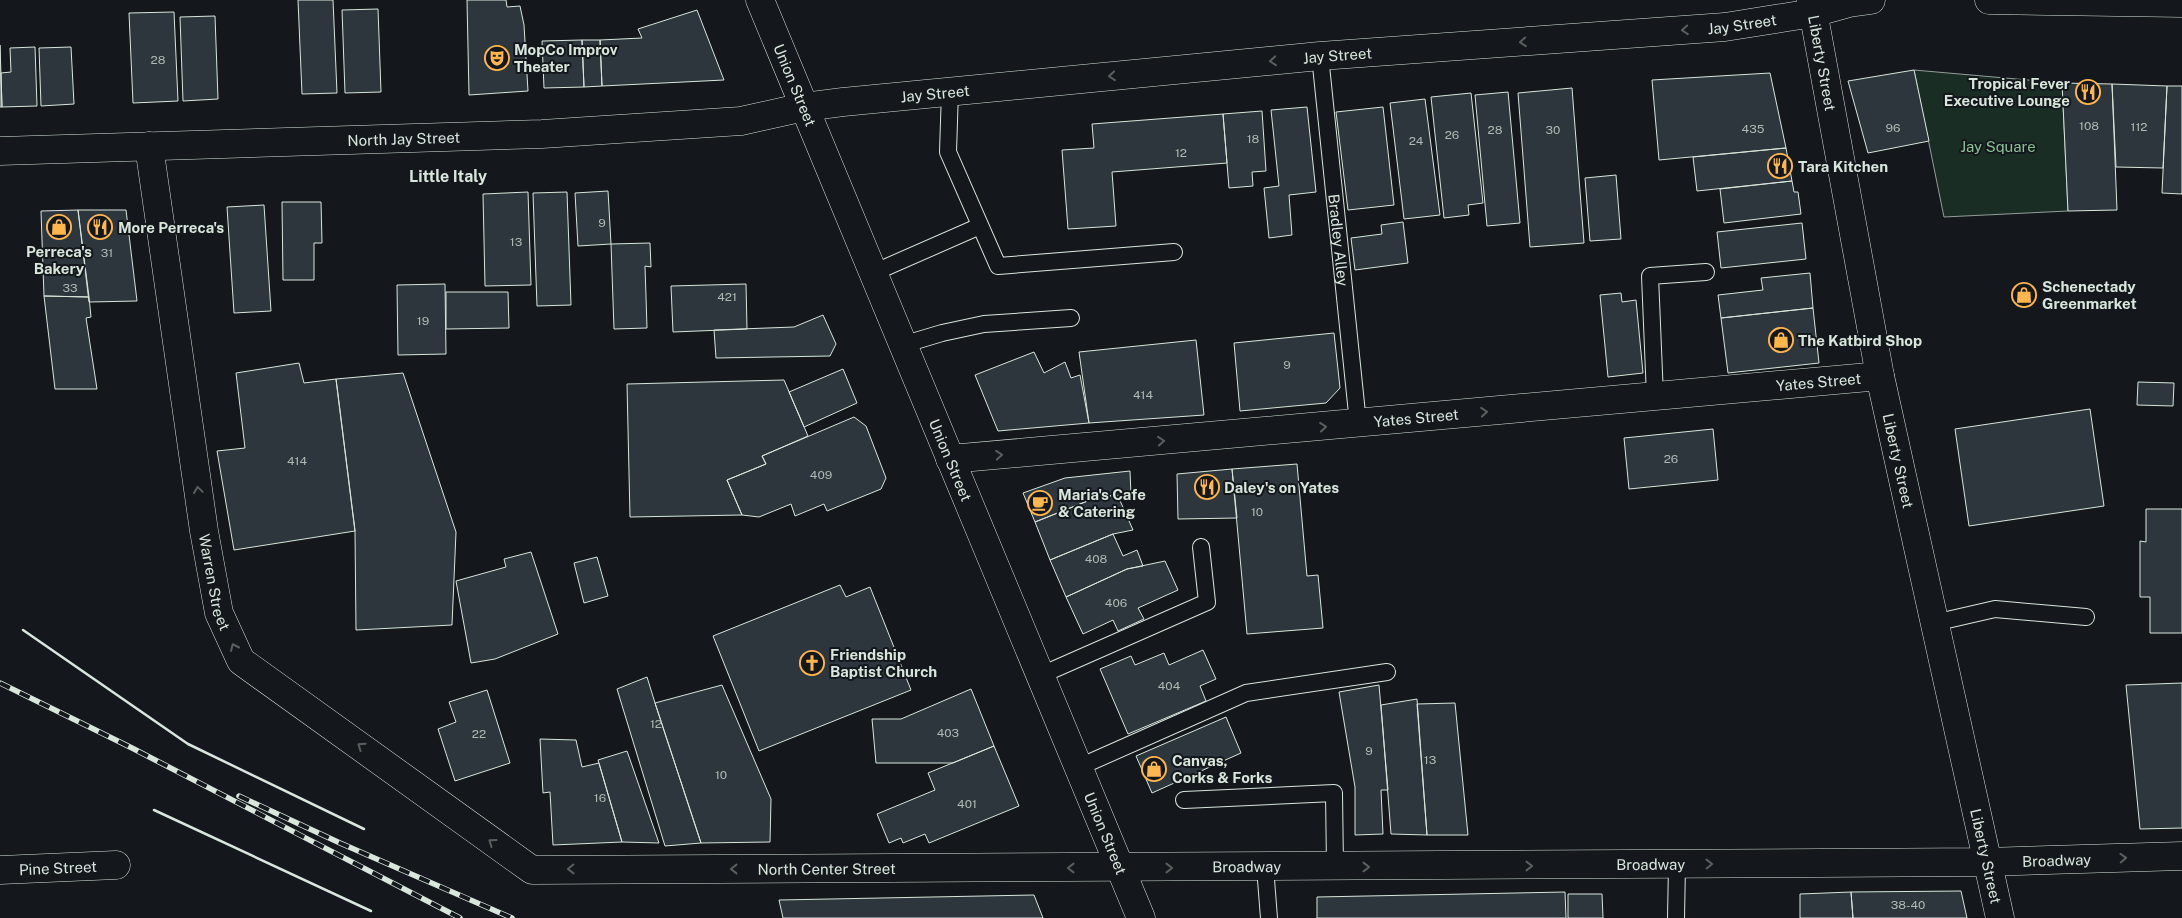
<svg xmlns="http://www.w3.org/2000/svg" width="2182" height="918" viewBox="0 0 2182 918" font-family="'Public Sans',sans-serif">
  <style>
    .green { fill: #1a2d24; stroke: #939e99 }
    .building { fill: #2c363c; stroke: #d8e6dc }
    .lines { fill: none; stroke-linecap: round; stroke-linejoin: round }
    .lane-casing { stroke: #d8e6dc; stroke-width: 18 }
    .street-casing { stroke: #d8e6dc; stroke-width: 29 }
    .secondary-casing { stroke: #d8e6dc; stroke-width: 29 }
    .lane { stroke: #14181c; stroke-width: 16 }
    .street { stroke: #14181c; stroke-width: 28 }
    .secondary { stroke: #14181c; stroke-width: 28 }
    .rail-casing { stroke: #d8e6dc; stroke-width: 5.5 }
    .rail { stroke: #14181c; stroke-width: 4; stroke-dasharray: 11; stroke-linecap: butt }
    .wall { stroke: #d8e6dc; stroke-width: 2.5 }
    .oneway { stroke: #59605f }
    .labels { text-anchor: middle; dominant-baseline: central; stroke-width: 4; stroke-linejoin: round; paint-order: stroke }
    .number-label { font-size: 12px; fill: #adbab4 }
    .street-label { font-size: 15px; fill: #d8e6dc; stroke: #14181c }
    .poi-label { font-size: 15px; font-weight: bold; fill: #d8e6dc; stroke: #14181c; text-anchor: start }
    .park-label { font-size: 15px; fill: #8ac095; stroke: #14181c }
    .neighbourhood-label { font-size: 16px; font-weight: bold; fill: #d8e6dc; stroke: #14181c }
  </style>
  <rect width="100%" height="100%" fill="#14181c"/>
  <path class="green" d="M 1914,70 L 2062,83 L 2068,211 L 1944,217 Z"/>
  <path class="building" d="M 298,0 L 333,0 L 337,93 L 302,94 Z
    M 467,0 L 506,0 L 507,7 L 520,6 L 524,25 L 528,91 L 469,95 Z
    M 378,9 L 381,92 L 345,93 L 342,10 Z
    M 697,10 L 724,80 L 602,86 L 600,40 L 642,38 L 638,29 Z
    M 174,12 L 178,101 L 133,103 L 129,13 Z
    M 215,16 L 218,99 L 183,101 L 180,17 Z
    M 582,40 L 600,40 L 602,86 L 584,87 Z
    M 582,40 L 584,87 L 544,88 L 542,41 Z
    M 0,45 L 2,107 L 0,107 Z
    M 35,47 L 37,106 L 2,107 L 1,73 L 11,72 L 10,48 Z
    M 71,47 L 74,104 L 41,106 L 39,48 Z
    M 1914,70 L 1929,141 L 1868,153 L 1848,81 Z
    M 1770,73 L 1786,148 L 1659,160 L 1652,80 Z
    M 2062,83 L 2112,84 L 2117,210 L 2068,211 Z
    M 2112,84 L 2167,86 L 2163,168 L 2116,167 Z
    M 2167,86 L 2182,86 L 2182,194 L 2162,193 Z
    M 1572,88 L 1584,243 L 1530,247 L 1518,93 Z
    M 1508,92 L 1520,223 L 1487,226 L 1475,95 Z
    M 1471,93 L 1483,203 L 1468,205 L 1469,215 L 1444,218 L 1431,97 Z
    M 1425,99 L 1440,215 L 1404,219 L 1390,103 Z
    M 1307,107 L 1316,192 L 1289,195 L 1292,235 L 1269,238 L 1264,188 L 1279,186 L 1271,110 Z
    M 1383,107 L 1394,205 L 1348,210 L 1336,112 Z
    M 1262,111 L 1266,171 L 1252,172 L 1253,186 L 1229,188 L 1223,114 Z
    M 1223,114 L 1227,163 L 1112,172 L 1116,226 L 1068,229 L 1062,150 L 1094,148 L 1092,124 Z
    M 1786,148 L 1792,181 L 1697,191 L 1693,157 Z
    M 1616,175 L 1621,239 L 1590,241 L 1585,178 Z
    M 1792,181 L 1794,192 L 1798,192 L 1801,214 L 1724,223 L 1720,189 Z
    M 608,191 L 611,244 L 578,246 L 575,193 Z
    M 528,192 L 531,285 L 485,286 L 483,194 Z
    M 567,192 L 571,305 L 537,306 L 533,193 Z
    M 282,202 L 321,202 L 322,243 L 314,243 L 314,280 L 283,280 Z
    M 264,205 L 271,311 L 234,313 L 227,207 Z
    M 78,210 L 126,210 L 137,301 L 89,302 Z
    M 78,210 L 89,297 L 44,296 L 41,211 Z
    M 1403,222 L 1408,263 L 1355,270 L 1351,238 L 1382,234 L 1381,225 Z
    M 1802,223 L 1806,259 L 1721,268 L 1717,232 Z
    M 650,243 L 651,267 L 645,266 L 647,328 L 614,329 L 611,244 Z
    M 1810,273 L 1813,308 L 1721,318 L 1718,295 L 1763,290 L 1761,278 Z
    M 445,284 L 446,354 L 398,355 L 397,285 Z
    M 746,284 L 747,329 L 673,332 L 671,286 Z
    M 446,292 L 508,292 L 509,328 L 446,329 Z
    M 1621,293 L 1622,302 L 1636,300 L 1643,373 L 1608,377 L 1600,295 Z
    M 44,296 L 89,297 L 91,317 L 86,318 L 97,389 L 55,389 Z
    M 1813,308 L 1819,363 L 1728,373 L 1721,318 Z
    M 823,315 L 836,344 L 830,356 L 716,358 L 714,330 L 794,327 Z
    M 1334,333 L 1340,388 L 1326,403 L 1240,411 L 1234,343 Z
    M 1196,340 L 1204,415 L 1089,423 L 1079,352 Z
    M 1034,352 L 1044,373 L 1065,362 L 1071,378 L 1080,375 L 1089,423 L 998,431 L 975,375 Z
    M 299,363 L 304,383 L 336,379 L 355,531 L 234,550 L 217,451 L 245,448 L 236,373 Z
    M 843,369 L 857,403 L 804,427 L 789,392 Z
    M 403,373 L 456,532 L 452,625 L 356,630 L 355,531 L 336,379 Z
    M 784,380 L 808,436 L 762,456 L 766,464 L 727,480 L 742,515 L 630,517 L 627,384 Z
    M 2138,382 L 2174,383 L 2173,406 L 2137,405 Z
    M 2090,409 L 2104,506 L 1969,526 L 1955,429 Z
    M 854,417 L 866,426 L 886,478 L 881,489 L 827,511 L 824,504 L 795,516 L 791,504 L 759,517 L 742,515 L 727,480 L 766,464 L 762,456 Z
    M 1713,429 L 1718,480 L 1629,489 L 1624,438 Z
    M 1297,464 L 1307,576 L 1318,575 L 1323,628 L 1247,634 L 1232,469 Z
    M 1232,469 L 1237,518 L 1178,519 L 1177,474 Z
    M 1130,471 L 1131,495 L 1100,496 L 1035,522 L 1023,493 L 1065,478 Z
    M 1100,496 L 1118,496 L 1133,530 L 1113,534 L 1050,560 L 1035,522 Z
    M 2146,509 L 2182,509 L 2182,633 L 2150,633 L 2150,597 L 2140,597 L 2140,541 L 2146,542 Z
    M 1113,534 L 1123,556 L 1137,550 L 1143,566 L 1127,569 L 1066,597 L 1050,560 Z
    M 531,552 L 558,634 L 495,659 L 471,663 L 456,581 L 506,567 L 504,559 Z
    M 597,557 L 608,596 L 584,603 L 574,563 Z
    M 1165,561 L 1178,590 L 1138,608 L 1144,619 L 1118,631 L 1113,620 L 1083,634 L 1066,597 L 1127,569 Z
    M 840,585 L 846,597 L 870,587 L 911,690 L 759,751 L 713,636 Z
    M 1203,650 L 1216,679 L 1200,686 L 1206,701 L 1128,734 L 1100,669 L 1131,656 L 1135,665 L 1164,653 L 1169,665 Z
    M 647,677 L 655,703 L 701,843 L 665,846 L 617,689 Z
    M 2182,683 L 2182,828 L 2140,829 L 2126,685 Z
    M 722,685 L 771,799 L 770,842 L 701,843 L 655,703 Z
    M 1379,685 L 1388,790 L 1381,790 L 1383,834 L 1355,835 L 1355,787 L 1339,692 Z
    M 971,689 L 994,746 L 953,763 L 876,763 L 872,719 L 901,719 Z
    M 487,690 L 510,763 L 455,781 L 438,729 L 456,722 L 449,702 Z
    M 1417,699 L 1427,835 L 1391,834 L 1381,705 Z
    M 1455,703 L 1468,835 L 1427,835 L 1417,704 Z
    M 1226,717 L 1241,753 L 1152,793 L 1136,756 Z
    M 540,739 L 576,740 L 582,767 L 599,763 L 622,842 L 553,845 L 550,792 L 543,793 Z
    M 994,746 L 1019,806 L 929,843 L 925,834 L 903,843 L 901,838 L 889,843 L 877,814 L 935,790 L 928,773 Z
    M 627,751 L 659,843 L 622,842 L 598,760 Z
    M 1961,891 L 1967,918 L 1853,918 L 1851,892 Z
    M 1565,892 L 1566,918 L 1317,918 L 1317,897 Z
    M 1851,892 L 1853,918 L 1800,918 L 1800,894 Z
    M 1568,894 L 1602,894 L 1603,918 L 1568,918 Z
    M 1034,895 L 1043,918 L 783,918 L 779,900 Z"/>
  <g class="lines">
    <defs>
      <g id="lane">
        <path id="s1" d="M 1320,56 L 1358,423"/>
        <path d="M 950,91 L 948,152 L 998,266 L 1174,252"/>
        <path d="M 873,273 L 980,226"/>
        <path d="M 902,345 L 942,333 L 984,324 L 1071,318"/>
        <path d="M 1655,397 L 1650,276 L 1706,272"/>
        <path d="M 1934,623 L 1995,609 L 2086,617"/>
        <path d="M 1039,676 L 1207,602 L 1201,547"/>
        <path d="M 1077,768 L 1246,693 L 1387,672"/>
        <path d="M 1184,800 L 1334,793 L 1335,867"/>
        <path d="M 1265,867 L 1269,918"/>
        <path d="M 1676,918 L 1677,865"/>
      </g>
      <g id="street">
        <path id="s2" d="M 1811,0 L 1880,376 L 2000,918"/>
        <path d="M 1989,0 L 2182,3"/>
        <path id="s3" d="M 149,146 L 204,531 L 219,613 L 241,661 L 532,870 L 1986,862 L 2182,856"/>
        <path id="s4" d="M 0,151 L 542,134 L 741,121 L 804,107 L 843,102 L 1320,56 L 1725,27 L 1813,13 L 1849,3 L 1871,0"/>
        <path id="s5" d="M 950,459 L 1880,376"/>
        <path id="s6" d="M 0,870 L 116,865"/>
      </g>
      <g id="secondary">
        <path id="s7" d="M 760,0 L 1141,918"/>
      </g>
    </defs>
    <use href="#lane" class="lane-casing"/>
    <use href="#street" class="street-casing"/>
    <use href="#secondary" class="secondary-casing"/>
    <use href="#lane" class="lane"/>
    <use href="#street" class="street"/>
    <use href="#secondary" class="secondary"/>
    <defs>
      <path id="rail" d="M 0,683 L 132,748 L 460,918
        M 239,796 L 340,843 L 512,918"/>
    </defs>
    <use href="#rail" class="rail-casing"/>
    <use href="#rail" class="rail"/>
    <path class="wall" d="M 23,630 L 188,744 L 364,829
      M 154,810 L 371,911"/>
  </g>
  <defs><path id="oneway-chevron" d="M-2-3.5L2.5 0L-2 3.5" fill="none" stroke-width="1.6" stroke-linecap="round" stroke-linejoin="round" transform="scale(1.25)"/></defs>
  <g class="oneway">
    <use href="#oneway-chevron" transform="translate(1685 30) rotate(176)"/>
    <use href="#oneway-chevron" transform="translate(1523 42) rotate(176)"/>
    <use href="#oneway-chevron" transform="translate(1273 61) rotate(175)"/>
    <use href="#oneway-chevron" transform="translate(1112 76) rotate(175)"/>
    <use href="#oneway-chevron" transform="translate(1484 412) rotate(-5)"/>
    <use href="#oneway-chevron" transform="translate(1323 427) rotate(-5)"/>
    <use href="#oneway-chevron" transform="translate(1161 441) rotate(-5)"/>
    <use href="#oneway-chevron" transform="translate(999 455) rotate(-5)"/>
    <use href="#oneway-chevron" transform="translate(198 490) rotate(-98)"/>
    <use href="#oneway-chevron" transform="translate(234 647) rotate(-114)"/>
    <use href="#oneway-chevron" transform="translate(361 746) rotate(-145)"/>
    <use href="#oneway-chevron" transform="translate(492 842) rotate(-144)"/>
    <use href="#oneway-chevron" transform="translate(2123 858) rotate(-2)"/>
    <use href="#oneway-chevron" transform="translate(1709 864) rotate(-1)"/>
    <use href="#oneway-chevron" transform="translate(1529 866)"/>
    <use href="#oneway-chevron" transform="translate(1366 867)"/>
    <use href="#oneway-chevron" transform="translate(1071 868) rotate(180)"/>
    <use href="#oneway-chevron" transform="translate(1169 868)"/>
    <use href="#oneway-chevron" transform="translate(571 869) rotate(179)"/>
    <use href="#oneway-chevron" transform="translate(734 869) rotate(180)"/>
  </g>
  <defs>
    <symbol id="theatre-ring" viewBox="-11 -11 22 22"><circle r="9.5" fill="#14181c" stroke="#ffb74d" stroke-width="1.5"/><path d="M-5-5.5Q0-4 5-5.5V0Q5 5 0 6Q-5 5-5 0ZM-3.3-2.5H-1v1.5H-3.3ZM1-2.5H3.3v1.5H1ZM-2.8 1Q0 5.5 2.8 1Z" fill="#ffb74d"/></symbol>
    <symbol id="restaurant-ring" viewBox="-11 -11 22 22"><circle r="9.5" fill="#14181c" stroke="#ffb74d" stroke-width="1.5"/><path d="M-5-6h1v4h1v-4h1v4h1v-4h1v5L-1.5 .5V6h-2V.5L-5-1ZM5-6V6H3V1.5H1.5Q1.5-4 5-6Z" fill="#ffb74d"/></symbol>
    <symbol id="shop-ring" viewBox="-11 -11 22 22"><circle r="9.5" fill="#14181c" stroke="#ffb74d" stroke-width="1.5"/><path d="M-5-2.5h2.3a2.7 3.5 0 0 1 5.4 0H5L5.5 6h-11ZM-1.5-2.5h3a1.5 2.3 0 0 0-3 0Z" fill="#ffb74d"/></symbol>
    <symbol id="cafe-ring" viewBox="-11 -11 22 22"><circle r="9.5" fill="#14181c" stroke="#ffb74d" stroke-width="1.5"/><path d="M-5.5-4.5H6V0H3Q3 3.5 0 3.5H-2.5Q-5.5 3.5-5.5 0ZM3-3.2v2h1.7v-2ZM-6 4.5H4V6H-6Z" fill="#ffb74d"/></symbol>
    <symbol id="church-ring" viewBox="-11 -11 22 22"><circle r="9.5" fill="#14181c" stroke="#ffb74d" stroke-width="1.5"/><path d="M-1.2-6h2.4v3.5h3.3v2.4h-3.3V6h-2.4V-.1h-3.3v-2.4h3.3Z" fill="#ffb74d"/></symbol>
  </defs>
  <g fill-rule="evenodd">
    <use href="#theatre-ring" x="483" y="44" width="28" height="28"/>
    <use href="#restaurant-ring" x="2074" y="78" width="28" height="28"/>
    <use href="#restaurant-ring" x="1766" y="152" width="28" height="28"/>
    <use href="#shop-ring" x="45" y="213" width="28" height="28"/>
    <use href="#restaurant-ring" x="86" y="213" width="28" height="28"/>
    <use href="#shop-ring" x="2010" y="281" width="28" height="28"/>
    <use href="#shop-ring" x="1767" y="326" width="28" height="28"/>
    <use href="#restaurant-ring" x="1193" y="473" width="28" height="28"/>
    <use href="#cafe-ring" x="1026" y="489" width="28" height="28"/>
    <use href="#church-ring" x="798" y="649" width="28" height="28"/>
    <use href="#shop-ring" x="1140" y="755" width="28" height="28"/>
  </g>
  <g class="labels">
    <g class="number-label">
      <text x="158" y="60">28</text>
      <text x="2089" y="126">108</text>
      <text x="2139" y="127">112</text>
      <text x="1893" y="128">96</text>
      <text x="1753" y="129">435</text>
      <text x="1495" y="130">28</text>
      <text x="1553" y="130">30</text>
      <text x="1452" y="135">26</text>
      <text x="1253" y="139">18</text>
      <text x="1416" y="141">24</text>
      <text x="1181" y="153">12</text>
      <text x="602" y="223">9</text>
      <text x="516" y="242">13</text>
      <text x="107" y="253">31</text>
      <text x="70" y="288">33</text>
      <text x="727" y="297">421</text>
      <text x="423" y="321">19</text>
      <text x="1287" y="365">9</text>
      <text x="1143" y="395">414</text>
      <text x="1671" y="459">26</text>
      <text x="297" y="461">414</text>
      <text x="821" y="475">409</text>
      <text x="1257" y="512">10</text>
      <text x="1096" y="559">408</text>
      <text x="1116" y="603">406</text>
      <text x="1169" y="686">404</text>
      <text x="656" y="724">12</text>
      <text x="948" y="733">403</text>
      <text x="479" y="734">22</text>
      <text x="1369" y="751">9</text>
      <text x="1430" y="760">13</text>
      <text x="721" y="775">10</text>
      <text x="600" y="798">16</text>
      <text x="967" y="804">401</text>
      <text x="1908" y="905">38-40</text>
    </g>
    <g class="street-label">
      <text stroke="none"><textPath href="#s4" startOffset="1748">Jay Street</textPath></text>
      <text stroke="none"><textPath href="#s4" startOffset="1342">Jay Street</textPath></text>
      <text stroke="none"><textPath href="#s2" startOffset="64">Liberty Street</textPath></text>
      <text stroke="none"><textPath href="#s7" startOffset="92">Union Street</textPath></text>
      <text stroke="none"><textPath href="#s4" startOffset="938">Jay Street</textPath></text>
      <text stroke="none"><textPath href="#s4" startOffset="404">North Jay Street</textPath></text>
      <text stroke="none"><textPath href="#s1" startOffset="185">Bradley Alley</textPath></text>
      <text stroke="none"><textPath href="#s5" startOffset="872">Yates Street</textPath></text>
      <text stroke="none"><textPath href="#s5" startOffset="468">Yates Street</textPath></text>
      <text stroke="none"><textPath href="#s7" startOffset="498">Union Street</textPath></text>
      <text stroke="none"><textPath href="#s2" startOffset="469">Liberty Street</textPath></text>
      <text stroke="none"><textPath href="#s3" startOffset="441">Warren Street</textPath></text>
      <text stroke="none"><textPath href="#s7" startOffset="902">Union Street</textPath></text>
      <text stroke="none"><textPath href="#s2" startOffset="874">Liberty Street</textPath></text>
      <text stroke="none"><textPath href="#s3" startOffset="2408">Broadway</textPath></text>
      <text stroke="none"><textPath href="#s3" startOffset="2002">Broadway</textPath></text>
      <text stroke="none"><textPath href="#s6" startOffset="58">Pine Street</textPath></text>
      <text stroke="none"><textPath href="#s3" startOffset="1598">Broadway</textPath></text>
      <text stroke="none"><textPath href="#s3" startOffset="1178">North Center Street</textPath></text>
    </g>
    <g class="poi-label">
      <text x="514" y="49">MopCo Improv<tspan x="514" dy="17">Theater</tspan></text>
      <text x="2070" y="83" text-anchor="end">Tropical Fever<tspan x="2070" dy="17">Executive Lounge</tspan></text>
      <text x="1798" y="166">Tara Kitchen</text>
      <text x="118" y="227">More Perreca's</text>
      <text x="59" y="251" text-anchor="middle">Perreca's<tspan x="59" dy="17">Bakery</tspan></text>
      <text x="2042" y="286">Schenectady<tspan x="2042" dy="17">Greenmarket</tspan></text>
      <text x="1798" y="340">The Katbird Shop</text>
      <text x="1224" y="487">Daley's on Yates</text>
      <text x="1058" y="494">Maria's Cafe<tspan x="1058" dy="17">&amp; Catering</tspan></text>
      <text x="830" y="654">Friendship<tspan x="830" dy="17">Baptist Church</tspan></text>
      <text x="1172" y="760">Canvas,<tspan x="1172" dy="17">Corks &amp; Forks</tspan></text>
    </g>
    <g class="park-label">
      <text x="1998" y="146">Jay Square</text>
    </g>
    <g class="neighbourhood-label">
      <text x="448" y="176">Little Italy</text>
    </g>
  </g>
</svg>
